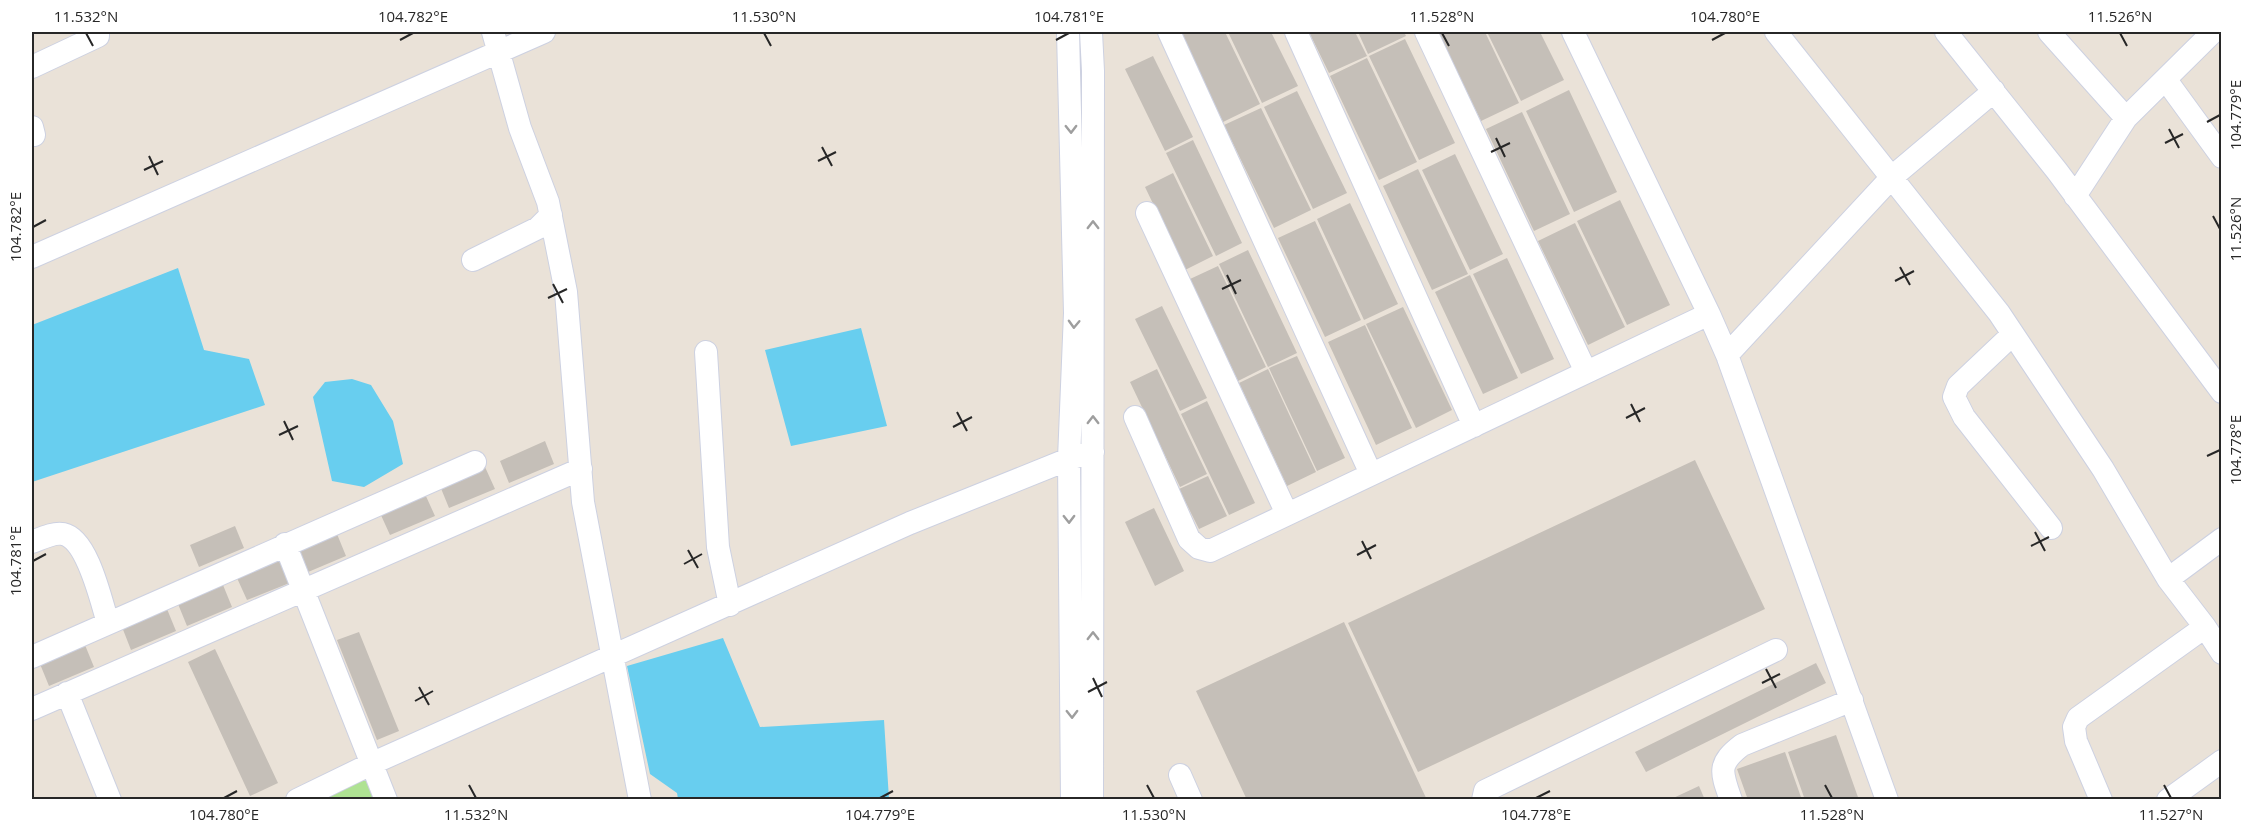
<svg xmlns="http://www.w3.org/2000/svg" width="2253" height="831" viewBox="0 0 2253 831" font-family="'Open Sans',sans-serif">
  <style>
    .green { fill: #afe293 }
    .water { fill: #68ceef }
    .building { fill: #c5bfb8 }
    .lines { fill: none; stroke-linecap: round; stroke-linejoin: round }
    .minor-casing { stroke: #cdd1e1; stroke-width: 24 }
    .minor { stroke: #fff; stroke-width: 22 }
    .oneway { stroke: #9e9e9e }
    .ticks { fill: none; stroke: #272727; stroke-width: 2 }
    .neatline { fill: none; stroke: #272727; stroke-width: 2 }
    .ticks-label { font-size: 15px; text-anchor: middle; fill: #272727 }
  </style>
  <rect width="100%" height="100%" fill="#eae2d8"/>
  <path class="green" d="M 369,773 L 378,800 L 316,800 Z"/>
  <path class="water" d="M 178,268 L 204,350 L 249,359 L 265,405 L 32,482 L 32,325 Z
    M 861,328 L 887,426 L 791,446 L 765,350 Z
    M 352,379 L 371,385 L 393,421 L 403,464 L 364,487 L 332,481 L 313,397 L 325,382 Z
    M 723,638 L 760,727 L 884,720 L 889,799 L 678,799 L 677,793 L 650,774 L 627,666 Z"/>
  <path class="building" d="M 1180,32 L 1225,32 L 1260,104 L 1223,122 Z
    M 1228,32 L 1271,32 L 1298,86 L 1262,103 Z
    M 1309,32 L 1355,32 L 1367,56 L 1329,73 Z
    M 1358,32 L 1404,32 L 1406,36 L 1368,54 Z
    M 1438,32 L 1485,32 L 1519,103 L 1481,121 Z
    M 1487,32 L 1540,32 L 1564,80 L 1521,101 Z
    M 1405,39 L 1455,143 L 1419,160 L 1369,56 Z
    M 1153,56 L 1193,137 L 1165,151 L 1125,69 Z
    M 1367,58 L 1417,162 L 1379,180 L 1330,76 Z
    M 1569,90 L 1617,192 L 1574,212 L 1526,111 Z
    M 1297,91 L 1347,193 L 1313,209 L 1264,107 Z
    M 1261,108 L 1311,210 L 1274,228 L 1224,125 Z
    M 1522,112 L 1570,214 L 1534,231 L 1486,129 Z
    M 1193,140 L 1242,243 L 1216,256 L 1166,153 Z
    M 1455,154 L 1503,254 L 1470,270 L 1422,170 Z
    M 1418,169 L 1468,274 L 1432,290 L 1383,186 Z
    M 1173,173 L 1213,256 L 1185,270 L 1145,187 Z
    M 1620,200 L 1670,305 L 1627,325 L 1577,221 Z
    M 1350,203 L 1398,304 L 1364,320 L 1317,219 Z
    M 1315,221 L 1361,320 L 1325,337 L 1278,238 Z
    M 1575,223 L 1625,327 L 1588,345 L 1538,241 Z
    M 1248,250 L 1297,353 L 1268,367 L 1219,264 Z
    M 1507,258 L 1554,359 L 1521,374 L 1473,274 Z
    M 1218,266 L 1266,367 L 1238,381 L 1190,279 Z
    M 1470,275 L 1518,378 L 1483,394 L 1435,292 Z
    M 1162,306 L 1207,398 L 1180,411 L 1135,319 Z
    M 1403,307 L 1452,410 L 1416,428 L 1366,324 Z
    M 1365,325 L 1412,428 L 1376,445 L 1328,342 Z
    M 1297,356 L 1345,458 L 1317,471 L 1269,368 Z
    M 1157,369 L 1207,474 L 1180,487 L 1130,382 Z
    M 1268,369 L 1316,472 L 1287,486 L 1239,383 Z
    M 1207,401 L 1255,503 L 1229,515 L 1181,414 Z
    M 545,441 L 554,464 L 509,483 L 500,461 Z
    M 1695,460 L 1765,609 L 1418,772 L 1348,623 Z
    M 485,467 L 495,489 L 449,508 L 440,486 Z
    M 1208,476 L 1227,516 L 1199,529 L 1179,489 Z
    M 425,494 L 435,516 L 390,535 L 380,513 Z
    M 1154,508 L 1184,571 L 1155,586 L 1125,522 Z
    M 235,526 L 244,548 L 199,567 L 190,545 Z
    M 337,534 L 346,556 L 301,575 L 292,553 Z
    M 282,559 L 292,582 L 247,600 L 237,578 Z
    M 223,585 L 232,607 L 187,626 L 178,604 Z
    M 167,609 L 176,631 L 131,650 L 122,627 Z
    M 1344,622 L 1427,800 L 1247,800 L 1196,691 Z
    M 359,632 L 399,731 L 377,740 L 337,640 Z
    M 85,645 L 94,667 L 49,686 L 40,664 Z
    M 215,649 L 278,783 L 250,796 L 188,662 Z
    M 1816,663 L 1826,683 L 1646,772 L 1635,752 Z
    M 1836,735 L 1859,800 L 1805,800 L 1788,752 Z
    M 1785,752 L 1802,800 L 1748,800 L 1737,769 Z
    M 1699,786 L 1705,800 L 1669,800 Z"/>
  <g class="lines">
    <defs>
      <path id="minor" d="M 493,32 L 520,128 L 548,202 L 566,292 L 583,502 L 640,800
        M 1068,32 L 1075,313 L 1069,459 L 1072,800
        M 1091,32 L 1093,71 L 1092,800
        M 1169,32 L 1371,474
        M 1296,32 L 1474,426
        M 1426,32 L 1586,372
        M 1573,32 L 1709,314 L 1727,355 L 1887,800
        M 1776,32 L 1999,313 L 2103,469 L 2168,579 L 2205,627 L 2222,653
        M 1946,32 L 2057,171 L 2222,392
        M 2049,32 L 2126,118
        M 32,67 L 98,36 L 98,32
        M 2166,80 L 2222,157
        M 32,127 L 34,135
        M 2075,196 L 2126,118 L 2213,32
        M 1147,213 L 1287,514
        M 32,257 L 544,32
        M 473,260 L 538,228 L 551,215
        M 2013,334 L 1958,386 L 1954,397 L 1964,417 L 2051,528
        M 706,352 L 718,547 L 730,605
        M 1727,355 L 1892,177 L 1994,91
        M 1135,417 L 1189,539 L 1199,548 L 1210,551 L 1709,314
        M 32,542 C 40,539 54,532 63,534 C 88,539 101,601 108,623
        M 285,544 L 386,800
        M 2168,579 L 2222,539
        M 32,657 L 475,462
        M 67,693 L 110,800
        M 32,709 L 581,469
        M 1180,775 L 1191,800
        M 297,800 L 373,763 L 910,523 L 1069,459 L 1093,452
        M 1483,800 L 1485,791 L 1776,650
        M 1731,800 C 1721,772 1717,764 1742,745 L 1852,700
        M 2101,800 L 2076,741 L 2074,727 L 2078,718 L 2205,627
        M 2168,800 L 2222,761"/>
    </defs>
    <use href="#minor" class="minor-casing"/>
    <use href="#minor" class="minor"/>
  </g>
  <defs><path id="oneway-chevron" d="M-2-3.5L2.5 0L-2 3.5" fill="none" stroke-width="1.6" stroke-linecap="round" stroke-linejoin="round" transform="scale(1.5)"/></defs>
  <g class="oneway">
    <use href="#oneway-chevron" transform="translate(1071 129) rotate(89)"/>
    <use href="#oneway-chevron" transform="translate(1093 225) rotate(-90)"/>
    <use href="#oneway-chevron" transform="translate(1074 324) rotate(92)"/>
    <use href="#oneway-chevron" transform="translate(1093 420) rotate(-90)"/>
    <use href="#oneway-chevron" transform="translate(1069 519) rotate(89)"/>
    <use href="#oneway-chevron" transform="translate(1093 636) rotate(-90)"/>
    <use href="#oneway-chevron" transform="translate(1072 714) rotate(89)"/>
  </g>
  <path class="ticks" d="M 86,33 L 93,46M 764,33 L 771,46M 1442,33 L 1449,46M 2120,33 L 2127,46M 400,40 L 413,33M 1056,40 L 1069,33M 1712,40 L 1725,33M 2207,122 L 2220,115M 2169,129 L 2179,148M 1496,138 L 1505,157M 2165,143 L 2183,134M 822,147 L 832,166M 1491,152 L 1510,143M 149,156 L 158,175M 818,161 L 836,152M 144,170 L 163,161M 2213,216 L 2220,229M 33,227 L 46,220M 1900,267 L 1910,285M 1227,275 L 1236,294M 1895,281 L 1914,271M 553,284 L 563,303M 1222,289 L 1241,280M 548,298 L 567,289M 1631,404 L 1640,422M 957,412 L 967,431M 1626,418 L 1645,408M 284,421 L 293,440M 953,427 L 972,417M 279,435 L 298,426M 2207,456 L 2220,450M 2035,532 L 2045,551M 1362,541 L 1371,559M 2031,546 L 2049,537M 688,550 L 698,568M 1357,555 L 1376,545M 33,561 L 46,554M 684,564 L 702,554M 1766,669 L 1776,688M 1093,678 L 1102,697M 1762,683 L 1780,674M 419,687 L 429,705M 1088,692 L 1107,682M 415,701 L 433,691M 469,785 L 476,798M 1147,785 L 1154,798M 1825,785 L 1832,798M 2164,785 L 2171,798M 224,798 L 237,791M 880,798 L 893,791M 1536,798 L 1550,791"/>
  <rect width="2253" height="831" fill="none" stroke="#ffffff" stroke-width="66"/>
  <rect x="33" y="33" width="2187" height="765" class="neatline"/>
  <g class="ticks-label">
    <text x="86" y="22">11.532°N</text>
    <text x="413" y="22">104.782°E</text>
    <text x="764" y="22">11.530°N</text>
    <text x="1069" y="22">104.781°E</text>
    <text x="1442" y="22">11.528°N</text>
    <text x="1725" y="22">104.780°E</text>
    <text x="2120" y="22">11.526°N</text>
    <text transform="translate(2236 115) rotate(-90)" y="5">104.779°E</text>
    <text transform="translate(16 227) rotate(-90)" y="5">104.782°E</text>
    <text transform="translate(2236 229) rotate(-90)" y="5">11.526°N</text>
    <text transform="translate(2236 450) rotate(-90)" y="5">104.778°E</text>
    <text transform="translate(16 561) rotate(-90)" y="5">104.781°E</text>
    <text x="224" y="820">104.780°E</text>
    <text x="476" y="820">11.532°N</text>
    <text x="880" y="820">104.779°E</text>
    <text x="1154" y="820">11.530°N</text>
    <text x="1536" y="820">104.778°E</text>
    <text x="1832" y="820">11.528°N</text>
    <text x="2171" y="820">11.527°N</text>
  </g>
</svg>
